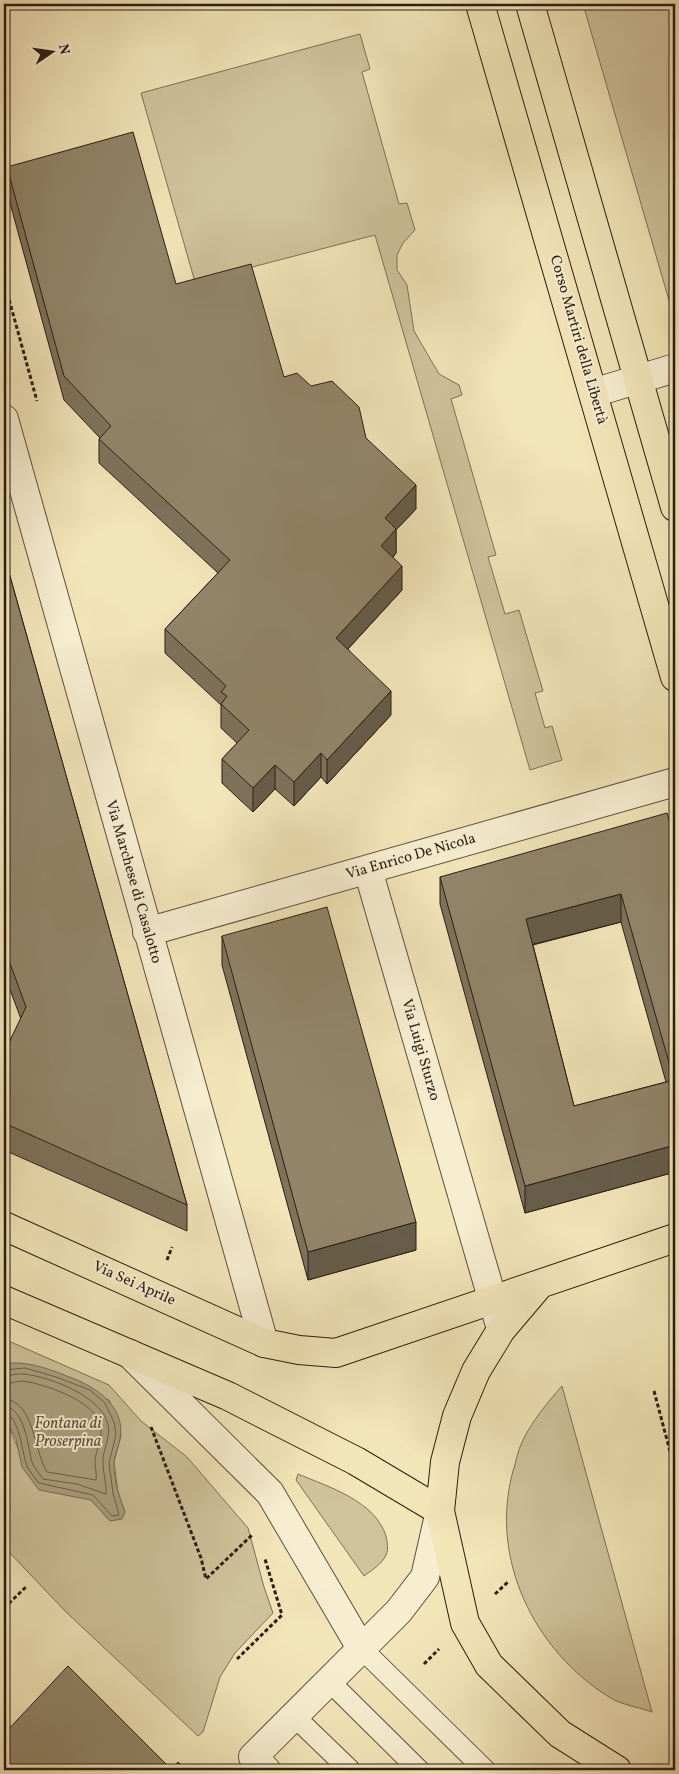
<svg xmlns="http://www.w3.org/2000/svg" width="679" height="1774" viewBox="0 0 679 1774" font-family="Vollkorn,serif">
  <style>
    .green { fill: #d0c39c; stroke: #7e7058 }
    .water { fill: #aea181; stroke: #7a6c56 }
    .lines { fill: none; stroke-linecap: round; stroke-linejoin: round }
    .shore { stroke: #6c5f4b; stroke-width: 1 }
    .lane-casing { stroke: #5d4f3e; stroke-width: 22 }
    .street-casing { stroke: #5d4f3e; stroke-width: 30 }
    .primary-casing { stroke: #2b1d15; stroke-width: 30 }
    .path { stroke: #2b1d15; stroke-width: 3; stroke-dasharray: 4 2.5; stroke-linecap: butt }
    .lane { stroke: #f7eed1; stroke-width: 20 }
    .street { stroke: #f7eed1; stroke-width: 28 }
    .primary { stroke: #f2e5b8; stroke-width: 28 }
    .wall { fill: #7e725b; stroke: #2b1d15; fill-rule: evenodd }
    .shaded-wall { fill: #665d4a; stroke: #2b1d15 }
    .building { fill: #92856a; stroke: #2b1d15; fill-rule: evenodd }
    .labels { text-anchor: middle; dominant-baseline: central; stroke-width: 4; stroke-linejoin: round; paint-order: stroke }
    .street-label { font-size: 15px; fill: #2b1d15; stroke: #f7eed1 }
    .water-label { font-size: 16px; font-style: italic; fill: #5f5240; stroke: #f7eed1 }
  </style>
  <rect width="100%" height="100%" fill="#f2e5b8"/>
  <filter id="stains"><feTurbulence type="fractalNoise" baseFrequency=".004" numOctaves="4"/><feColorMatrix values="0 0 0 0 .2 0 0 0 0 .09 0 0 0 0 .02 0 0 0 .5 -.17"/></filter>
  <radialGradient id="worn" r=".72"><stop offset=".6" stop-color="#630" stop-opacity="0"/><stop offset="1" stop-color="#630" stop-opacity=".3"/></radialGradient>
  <path class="green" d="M 583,4 L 675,4 L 675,321 Z
    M 360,34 L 370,69 L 362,72 L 399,204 L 407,203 L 415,230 L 403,243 L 397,255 L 397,270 L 407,285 L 414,331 L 439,374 L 459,385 L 462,395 L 451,399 L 496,555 L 488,557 L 505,614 L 519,610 L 543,691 L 535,693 L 545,728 L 552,726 L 562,760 L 530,770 L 375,235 L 195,282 L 141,93 Z
    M 4,1339 L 109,1385 L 141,1421 L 187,1457 L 248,1528 L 264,1587 L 273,1613 L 235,1653 L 220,1677 L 203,1732 L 198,1736 L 65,1611 L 9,1552 L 4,1550 L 4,1415 L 20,1453 L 74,1495 L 91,1500 L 110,1521 L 125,1512 L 118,1492 L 114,1462 L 121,1436 L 119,1421 L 109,1400 L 10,1363 L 4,1366 Z
    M 562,1386 L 652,1712 C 639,1707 621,1705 609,1697 C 534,1650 489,1559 513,1471 C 516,1462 518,1450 522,1442 C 532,1421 547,1403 562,1386 Z
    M 298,1474 C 329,1487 375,1501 386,1536 C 387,1542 389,1549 386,1555 C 383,1563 371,1571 364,1576 L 296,1480 Z"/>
  <path class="water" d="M 10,1363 C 32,1362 52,1370 72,1378 C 96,1387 126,1407 120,1438 C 119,1446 114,1455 114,1464 C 114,1481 119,1496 125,1512 L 122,1519 L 110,1521 L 91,1500 L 39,1490 L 22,1467 L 16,1439 L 4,1415 L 4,1366 Z"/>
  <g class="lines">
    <path class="shore" d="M 4,1370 L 25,1368 L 56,1377 L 90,1390 L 105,1403 L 114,1422 L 116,1435 L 109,1463 L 113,1493 L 119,1515 L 112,1516 L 93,1495 L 39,1483 C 35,1478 30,1472 27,1466 C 22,1454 20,1415 4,1413
      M 4,1376 C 10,1376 16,1373 23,1374 C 49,1376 103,1397 108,1425 C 111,1439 102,1450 103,1463 C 103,1474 107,1484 106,1494 L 77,1484 L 43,1479 C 40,1474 34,1468 32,1462 C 28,1447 25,1408 4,1406
      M 4,1384 C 10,1384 16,1381 23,1381 C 45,1384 94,1401 100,1424 C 104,1437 96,1448 95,1461 C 95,1468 97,1474 96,1480 L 47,1472 C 34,1452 34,1400 4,1399"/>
    <defs>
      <path id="lane" d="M 361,1648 L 485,1770
        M 329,1681 L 419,1770
        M 294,1716 L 350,1770"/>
      <path id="street" d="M 593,393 L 675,368
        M 4,419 L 264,1343
        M 368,870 L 499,1322
        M 147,932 L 675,782
        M 130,1354 L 270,1493 L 361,1648
        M 266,1770 L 253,1757 L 399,1611 L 425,1577 L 440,1511"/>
      <path id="primary" d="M 480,4 L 675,677
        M 530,4 L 675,507
        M 4,1226 L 264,1343 L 299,1350 L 336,1353 L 675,1238
        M 540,1284 L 501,1330 L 476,1371 L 457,1416 L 445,1462 L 440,1511 L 465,1623 L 489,1665 L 560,1734 L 617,1770
        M 4,1300 L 228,1396 L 356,1461 L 440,1511"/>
    </defs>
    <use href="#lane" class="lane-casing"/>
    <use href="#street" class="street-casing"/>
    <use href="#primary" class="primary-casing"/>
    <path class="path" d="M 4,281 L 37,401
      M 167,1260 L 172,1247
      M 654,1391 L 675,1470
      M 151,1427 L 201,1558 L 206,1579 L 253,1534
      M 495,1594 L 509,1581
      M 4,1608 L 27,1586
      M 237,1659 L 282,1615 L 265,1559
      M 424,1664 L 439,1649"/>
    <use href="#lane" class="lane"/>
    <use href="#street" class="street"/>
    <use href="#primary" class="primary"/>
  </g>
  <path class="wall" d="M 7,167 L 176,284 L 284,377 L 366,438 L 416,509 L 396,530 L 396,553 L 393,557 L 402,590 L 348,649 L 391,715 L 327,784 L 321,777 L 294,806 L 275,789 L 253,812 L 222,783 L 222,759 L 237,743 L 221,728 L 221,705 L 165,653 L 165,629 L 218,573 L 99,463 L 99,439 L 100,438 L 64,400 L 7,192 Z
    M 4,555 L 187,1205 L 187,1231 L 4,1150 L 4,1048 L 6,1049 L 21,1019 L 4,974 Z
    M 675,841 L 675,1172 L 525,1213 L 440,904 L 440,877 ZM 621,922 L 666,1082 L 574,1106 L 533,945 Z
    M 222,936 L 416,1250 L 308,1280 L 222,965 Z"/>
  <path class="shaded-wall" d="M 416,485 L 416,509 L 396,530 L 396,553 L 381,570 L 381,546 L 385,518 Z
    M 402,566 L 402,590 L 336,662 L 336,638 Z
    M 391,691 L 391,715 L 327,784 L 327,760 Z
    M 321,753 L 321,777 L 294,806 L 294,782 Z
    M 275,765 L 275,789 L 253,812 L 253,788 Z
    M 621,894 L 621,922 L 526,946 L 526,919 Z
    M 675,1145 L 675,1172 L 525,1213 L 525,1186 Z
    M 416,1222 L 416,1250 L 308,1280 L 308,1252 Z"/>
  <path class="building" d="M 133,132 L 176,284 L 251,264 L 284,377 L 297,373 L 311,386 L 332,381 L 359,407 L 366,438 L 416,485 L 385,518 L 396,529 L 381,546 L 402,566 L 336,638 L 391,691 L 327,760 L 321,753 L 294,782 L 275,765 L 253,788 L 222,759 L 249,730 L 221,704 L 227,696 L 221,692 L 226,686 L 165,629 L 230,560 L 99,439 L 111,426 L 64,376 L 7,167 Z
    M 4,555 L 187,1205 L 4,1123 L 4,1048 L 6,1049 L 26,1007 L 4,947 Z
    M 667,813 L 675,841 L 675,1145 L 525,1186 L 440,877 ZM 621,894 L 674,1080 L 574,1106 L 526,919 Z
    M 327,907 L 416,1222 L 308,1252 L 222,936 Z
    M 68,1666 L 171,1769 L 178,1762 L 187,1770 L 7,1770 L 4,1767 L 4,1734 Z"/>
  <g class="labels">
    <g class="street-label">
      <text transform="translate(578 340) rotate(74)">Corso Martiri della Libertà</text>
      <text transform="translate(411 857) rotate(-16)">Via Enrico De Nicola</text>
      <text transform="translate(133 882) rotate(74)">Via Marchese di Casalotto</text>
      <text transform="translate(420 1050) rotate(74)">Via Luigi Sturzo</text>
      <text transform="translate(134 1284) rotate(24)">Via Sei Aprile</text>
    </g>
    <g class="water-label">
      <text x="68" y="1424">Fontana di<tspan x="68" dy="18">Proserpina</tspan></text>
    </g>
  </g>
  <rect width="679" height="1774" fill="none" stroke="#f2e5b8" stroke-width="20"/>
  <rect x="5" y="5" width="669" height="1764" fill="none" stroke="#2b1d15" stroke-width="2.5"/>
  <rect x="10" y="10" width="659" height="1754" fill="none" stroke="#2b1d15"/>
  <g transform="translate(52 52) rotate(77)" stroke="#f7eed1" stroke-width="4" paint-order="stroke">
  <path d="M0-4L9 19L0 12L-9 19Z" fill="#2b1d15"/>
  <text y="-8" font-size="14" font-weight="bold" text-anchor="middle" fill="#2b1d15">N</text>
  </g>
  <rect width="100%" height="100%" filter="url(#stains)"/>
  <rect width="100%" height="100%" fill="url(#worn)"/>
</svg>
